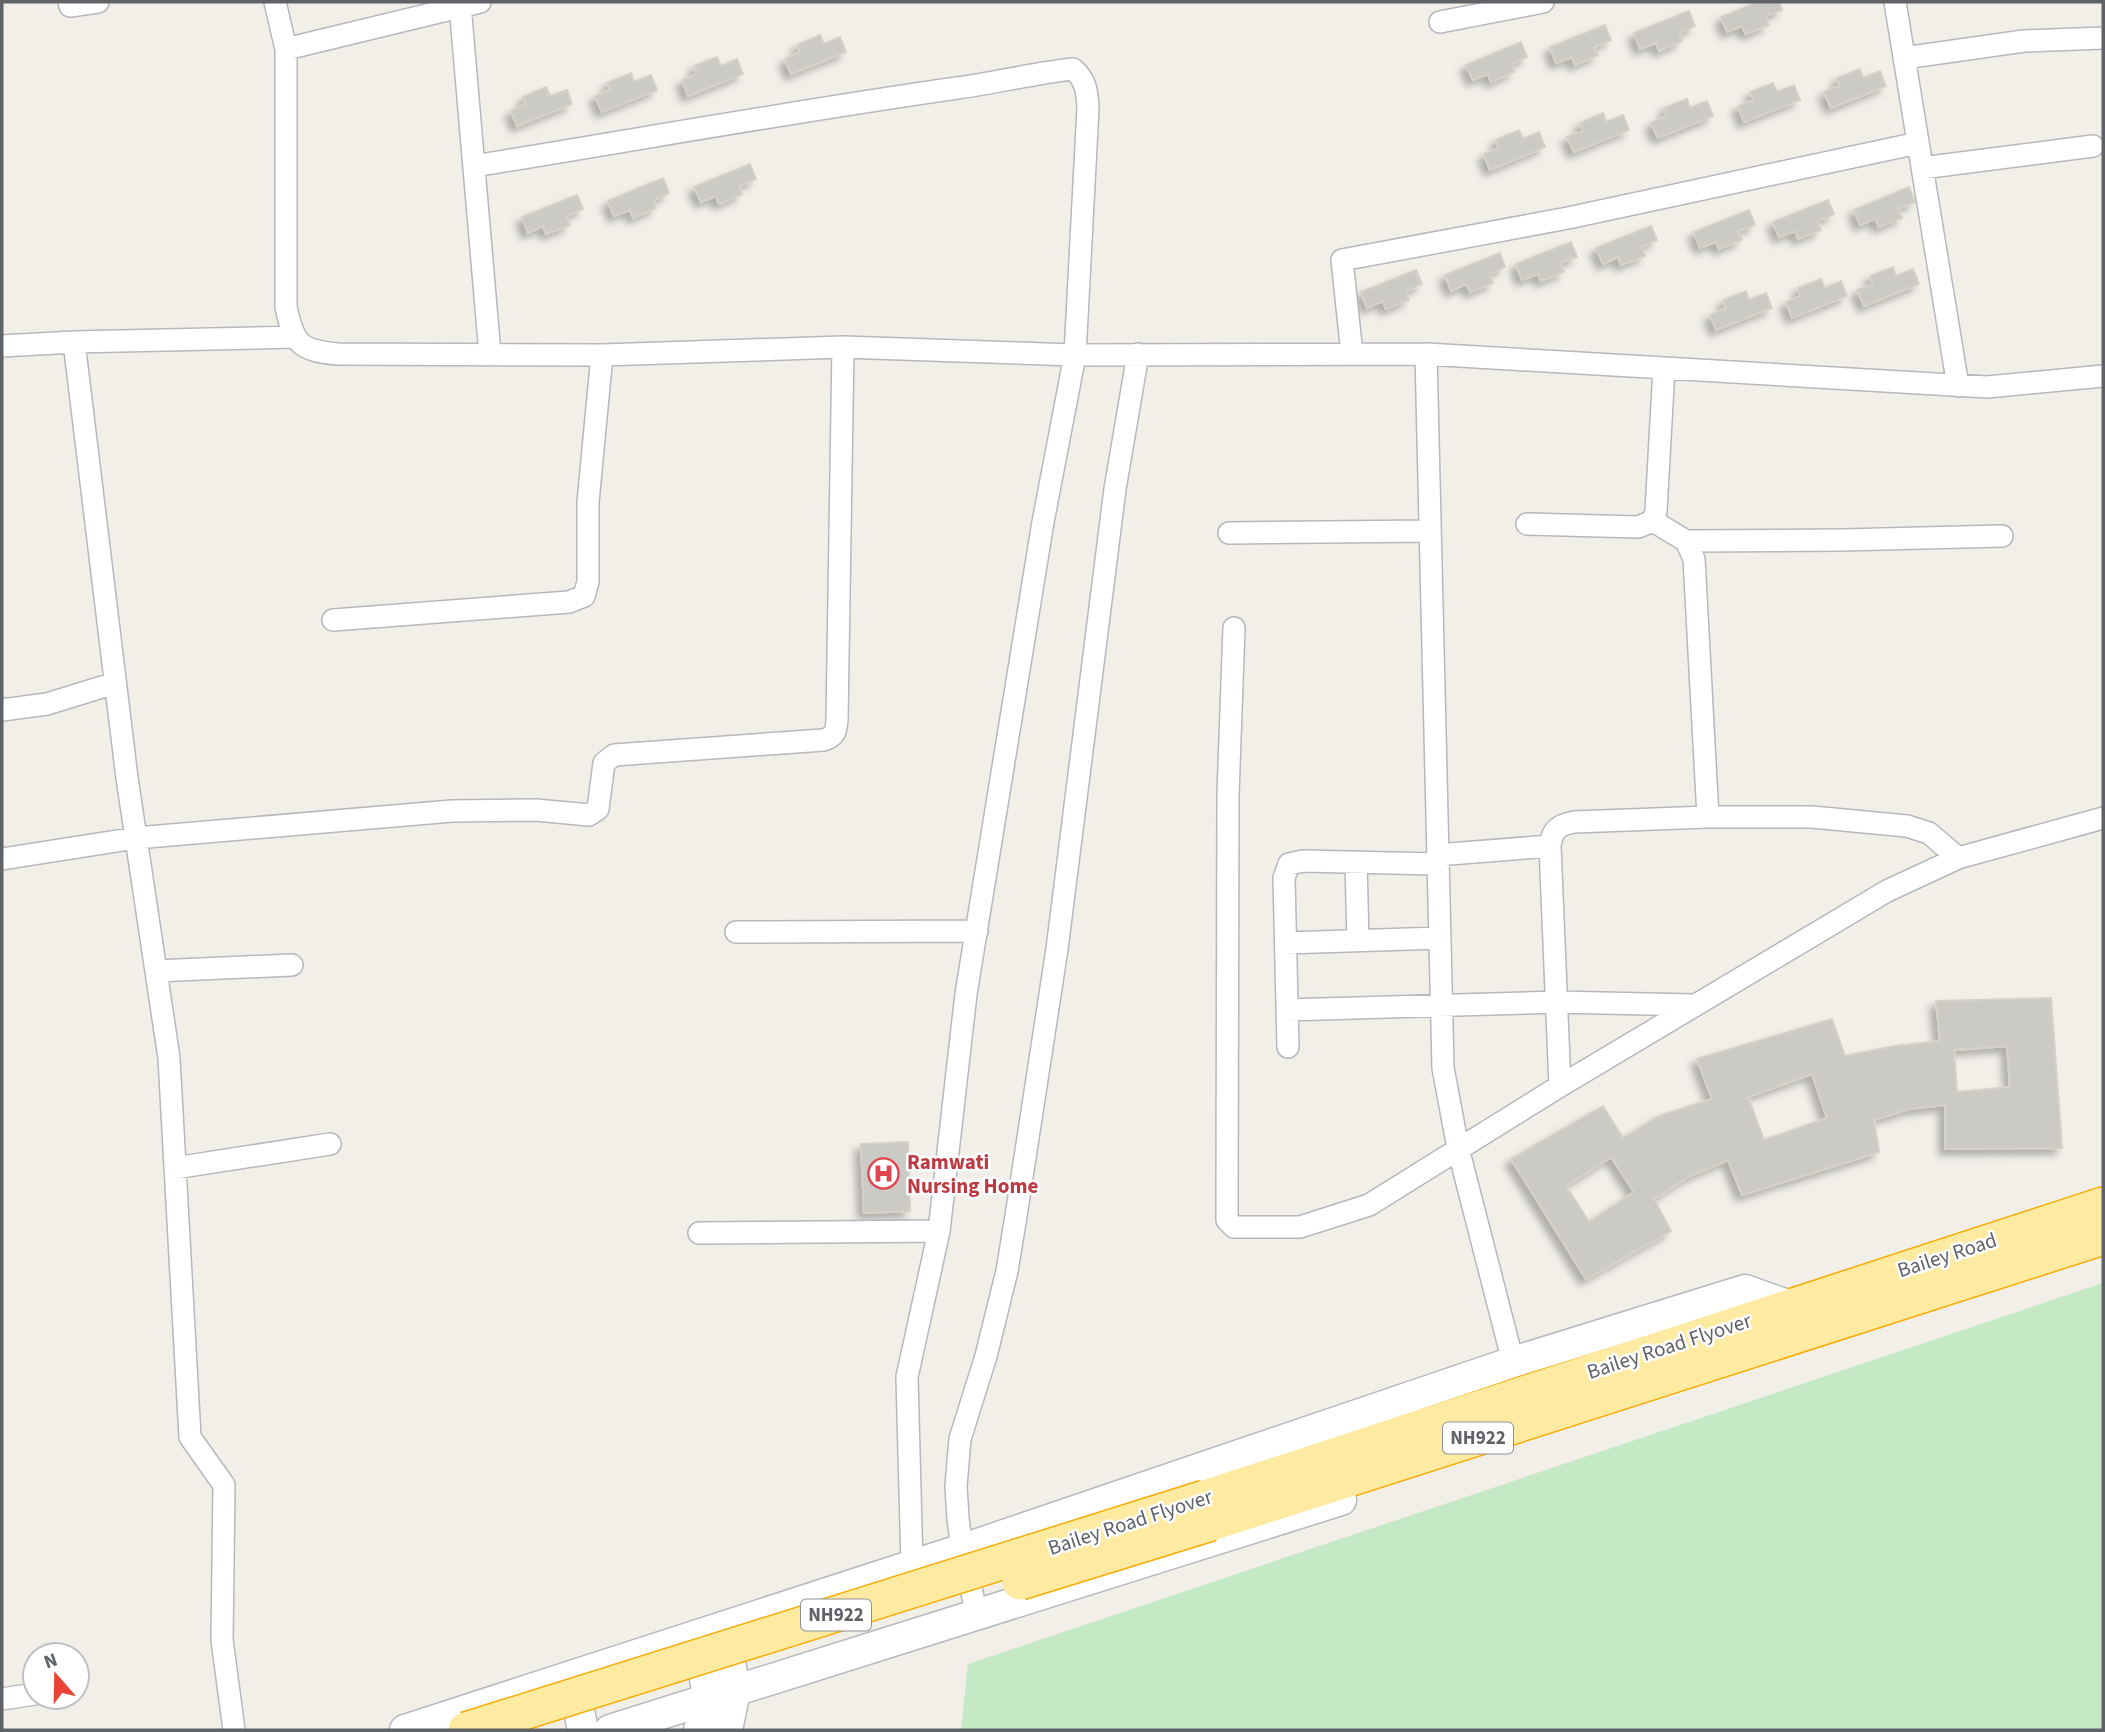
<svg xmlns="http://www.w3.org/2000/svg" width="2105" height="1732" viewBox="0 0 2105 1732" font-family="'Source Sans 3',sans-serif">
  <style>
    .green { fill: #c5e8c5 }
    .building { fill: #cccac5; stroke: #d6d1c6; stroke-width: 2; fill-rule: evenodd; filter: url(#shadow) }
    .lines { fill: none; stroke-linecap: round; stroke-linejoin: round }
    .minor-casing { stroke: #b5b8bc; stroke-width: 24 }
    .secondary-casing { stroke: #b6babf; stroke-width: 33 }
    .trunk-casing { stroke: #f9ab00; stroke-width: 38 }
    .minor { stroke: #fff; stroke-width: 21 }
    .secondary { stroke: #fff; stroke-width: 30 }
    .trunk { stroke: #feeaa1; stroke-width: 35 }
    .trunk-bridge-casing { stroke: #f9ab00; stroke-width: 38; stroke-linecap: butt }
    .trunk-bridge { stroke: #feeaa1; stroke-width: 35 }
    .labels { text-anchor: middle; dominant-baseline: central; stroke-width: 5; stroke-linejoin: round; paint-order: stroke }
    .shield { fill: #fff; stroke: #8f9295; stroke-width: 2 }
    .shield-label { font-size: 19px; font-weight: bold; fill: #5f6368 }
    .health-label { font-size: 21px; font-weight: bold; fill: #be3a42; stroke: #fff; text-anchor: start }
    .street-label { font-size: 21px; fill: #5f6368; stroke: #fff }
  </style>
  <defs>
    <filter id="shadow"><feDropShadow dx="-6" dy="6" stdDeviation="3.5" flood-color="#0004"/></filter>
  </defs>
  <rect width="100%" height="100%" fill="#f1efe8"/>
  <path class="green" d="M 2103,1283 L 2103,1730 L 961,1730 L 968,1664 Z"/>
  <path class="building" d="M 1758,2 L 1779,2 L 1782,10 L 1765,16 L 1769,25 L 1746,34 L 1742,26 L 1727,32 L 1721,17 Z
    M 1689,11 L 1695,26 L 1679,33 L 1682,41 L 1659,51 L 1656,43 L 1640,49 L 1634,33 Z
    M 1605,25 L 1611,40 L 1594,47 L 1598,55 L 1575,65 L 1572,57 L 1556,63 L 1550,47 Z
    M 820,35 L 824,44 L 840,37 L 846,52 L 791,74 L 785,59 L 800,52 L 797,45 Z
    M 1521,42 L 1527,57 L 1511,64 L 1514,72 L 1491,82 L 1488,74 L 1473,80 L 1466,65 Z
    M 717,57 L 721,66 L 737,59 L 743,74 L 688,96 L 682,80 L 697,74 L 694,66 Z
    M 1860,69 L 1863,78 L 1880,71 L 1886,86 L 1831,108 L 1824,92 L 1840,86 L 1837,78 Z
    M 631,73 L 634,82 L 651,75 L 657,90 L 602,112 L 595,96 L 611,90 L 607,83 Z
    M 1773,83 L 1777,92 L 1794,85 L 1800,100 L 1744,122 L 1738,106 L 1754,100 L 1750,92 Z
    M 546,87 L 550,96 L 567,90 L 572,104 L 517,126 L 511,111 L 526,104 L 523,97 Z
    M 1687,99 L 1690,108 L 1707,101 L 1713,116 L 1658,138 L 1651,123 L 1667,116 L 1664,108 Z
    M 1603,113 L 1606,122 L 1623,115 L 1629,130 L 1574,152 L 1567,137 L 1583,131 L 1580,123 Z
    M 1519,130 L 1523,139 L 1539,132 L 1545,147 L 1490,170 L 1484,154 L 1499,148 L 1496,140 Z
    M 750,164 L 756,179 L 739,186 L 742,194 L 719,204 L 716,196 L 701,202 L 694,187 Z
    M 663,178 L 669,193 L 653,200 L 656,208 L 633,218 L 630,210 L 614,216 L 608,201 Z
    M 1909,187 L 1915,202 L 1898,209 L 1902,218 L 1879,227 L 1875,219 L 1860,225 L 1854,210 Z
    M 577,195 L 583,209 L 566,216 L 570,225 L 546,234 L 543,226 L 528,233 L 522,217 Z
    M 1828,200 L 1834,214 L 1817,221 L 1821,230 L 1798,239 L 1795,231 L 1779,237 L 1773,222 Z
    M 1749,210 L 1755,225 L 1738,231 L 1742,240 L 1719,249 L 1716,242 L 1700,248 L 1694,232 Z
    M 1651,226 L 1657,240 L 1641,247 L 1645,256 L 1621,265 L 1618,257 L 1603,264 L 1596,248 Z
    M 1571,242 L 1577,257 L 1560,263 L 1564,272 L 1541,281 L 1538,274 L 1522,280 L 1516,264 Z
    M 1500,253 L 1505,267 L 1489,274 L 1493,283 L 1470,292 L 1466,284 L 1451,291 L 1445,275 Z
    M 1893,267 L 1896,276 L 1913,269 L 1919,284 L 1864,306 L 1857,290 L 1873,284 L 1870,276 Z
    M 1416,270 L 1422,284 L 1406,291 L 1409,300 L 1386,309 L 1383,301 L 1367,308 L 1361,292 Z
    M 1821,279 L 1825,288 L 1841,281 L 1847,296 L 1792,318 L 1786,302 L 1801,296 L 1798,288 Z
    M 1746,291 L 1749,300 L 1766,293 L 1772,308 L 1716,330 L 1710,315 L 1726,308 L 1723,300 Z
    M 2051,998 L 2062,1148 L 1945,1149 L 1945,1105 L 1909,1109 L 1874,1120 L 1879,1152 L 1742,1195 L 1728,1160 L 1688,1177 L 1654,1199 L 1671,1231 L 1586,1279 L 1511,1159 L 1603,1106 L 1623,1138 L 1659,1116 L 1712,1099 L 1697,1059 L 1832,1019 L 1845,1056 L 1895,1046 L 1940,1041 L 1936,1001 ZM 2007,1046 L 2010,1087 L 1957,1092 L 1954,1050 ZM 1812,1074 L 1827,1118 L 1764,1140 L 1748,1097 ZM 1611,1157 L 1634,1192 L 1589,1222 L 1566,1186 Z
    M 908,1142 L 910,1211 L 864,1213 L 861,1144 Z"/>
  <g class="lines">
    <defs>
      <path id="minor" d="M 69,2 L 70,6 L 98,2
        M 275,2 L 286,49 L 286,307 C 294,345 300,350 337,354 L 602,355 L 843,347 L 1075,355 L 1426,354 L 1987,387 L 2103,376
        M 1895,2 L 1958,386
        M 460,5 L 490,354
        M 1440,22 L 1543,2
        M 286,49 L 480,2
        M 1904,58 L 2024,41 L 2103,38
        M 474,166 C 635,140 796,111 957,88 C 996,83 1034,73 1073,69 C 1086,80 1087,91 1088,108 L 1075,355 L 1043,522 L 966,994 L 939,1231 L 907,1377 L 912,1566
        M 1922,168 L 2093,146
        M 74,342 L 127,778 L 169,1058 L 190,1437 L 224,1485 L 222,1640 L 234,1730
        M 2,346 L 74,342 L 295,337
        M 1352,354 L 1342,260 L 1568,218 L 1918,143
        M 1426,354 L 1443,1068 L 1458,1148 L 1513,1362
        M 1653,521 L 1686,541 L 1694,559 L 1708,817
        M 1527,524 L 1638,527 L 1653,521 L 1656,511 L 1664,368
        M 1229,533 L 1430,531
        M 1686,541 L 1843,540 L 2002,536
        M 333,620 L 569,602 L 584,596 L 588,582 L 588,502 L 602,355
        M 1234,628 L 1228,794 L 1227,1198 L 1227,1220 L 1234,1227 L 1300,1227 L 1369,1205 L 1560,1086 L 1887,891 L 1958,858 L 2103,818
        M 2,710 L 47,704 L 115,683
        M 1437,855 L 1550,846
        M 2,859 L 136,838 L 452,811 L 536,810 L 589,815 L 598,809 L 604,763 L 614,755 L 823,740 C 835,737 836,731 837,720 L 843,347
        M 1356,862 L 1358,940
        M 736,932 L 977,931
        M 1286,943 L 1439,938
        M 156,971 L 292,965
        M 1287,1010 L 1556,1002 L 1694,1005
        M 1288,1047 L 1284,878 L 1289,864 L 1303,861 L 1437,864
        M 1560,1086 L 1550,846 C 1552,830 1558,825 1574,822 L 1708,817 L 1812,817 L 1907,826 L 1929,833 L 1958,858
        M 175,1168 L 330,1144
        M 699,1233 L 939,1231
        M 977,1615 L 962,1549 L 958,1518 L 956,1486 L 960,1439 L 986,1356 L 1007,1271 L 1016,1216 L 1057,949 L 1115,489 L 1138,354
        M 2,1699 L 35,1694"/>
      <path id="secondary" d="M 724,1627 L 735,1691 L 727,1730
        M 697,1636 L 709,1700 L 699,1730
        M 572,1676 L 583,1730
        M 405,1730 L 972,1546 L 1513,1362 L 1745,1290 L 1790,1306
        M 610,1730 L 1341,1500"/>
      <path id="trunk" d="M 1205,1498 L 2103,1205
        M 1211,1523 L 2103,1237"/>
    </defs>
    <use href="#minor" class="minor-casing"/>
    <use href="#secondary" class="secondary-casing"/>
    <use href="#trunk" class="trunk-casing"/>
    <use href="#minor" class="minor"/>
    <use href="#secondary" class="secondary"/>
    <use href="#trunk" class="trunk"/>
    <defs>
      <path id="trunk-bridge" d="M 1020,1582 L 1211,1523
        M 466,1730 L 1205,1498"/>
    </defs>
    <use href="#trunk-bridge" class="trunk-bridge-casing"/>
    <use href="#trunk-bridge" class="trunk-bridge"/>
  </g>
  <defs>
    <symbol id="hospital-ring" viewBox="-11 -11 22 22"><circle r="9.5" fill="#fff" stroke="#e0444e" stroke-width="1.5"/><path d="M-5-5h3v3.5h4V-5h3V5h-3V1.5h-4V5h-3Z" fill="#e0444e"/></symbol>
  </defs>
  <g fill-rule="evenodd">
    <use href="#hospital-ring" x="866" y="1156" width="35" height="35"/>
  </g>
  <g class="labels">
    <g class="shield">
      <rect x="1443" y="1422.5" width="70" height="31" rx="5"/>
      <rect x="801" y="1599.5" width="70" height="31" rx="5"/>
    </g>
    <g class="shield-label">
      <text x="1478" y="1438">NH922</text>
      <text x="836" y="1615">NH922</text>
    </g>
    <g class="health-label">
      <text x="907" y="1162">Ramwati<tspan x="907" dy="24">Nursing Home</tspan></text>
    </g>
    <g class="street-label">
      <text transform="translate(1947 1255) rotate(-18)">Bailey Road</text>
      <text transform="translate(1669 1346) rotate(-18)">Bailey Road Flyover</text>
      <text transform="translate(1130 1522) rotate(-18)">Bailey Road Flyover</text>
    </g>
  </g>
  <rect width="2105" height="1732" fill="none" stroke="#5f6368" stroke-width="7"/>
  <g transform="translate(56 1676) rotate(340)"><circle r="33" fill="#ffffff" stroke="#bfc1c3" stroke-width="2"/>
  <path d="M0-5L12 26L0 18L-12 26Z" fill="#ea4335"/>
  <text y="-10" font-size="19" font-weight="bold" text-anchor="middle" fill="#5f6368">N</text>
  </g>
</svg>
